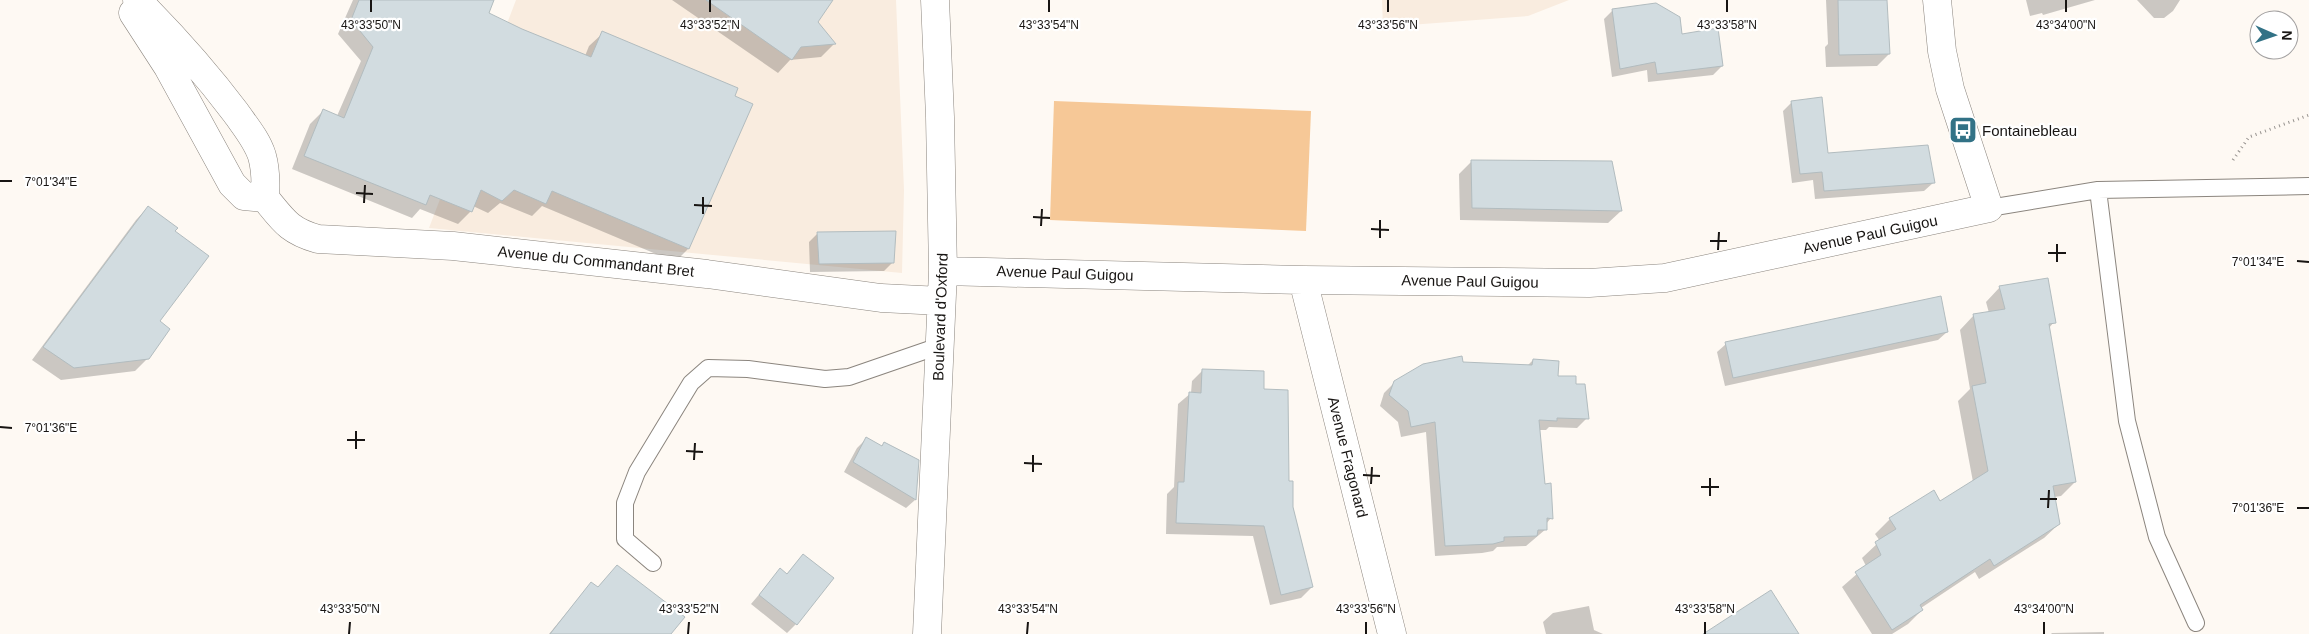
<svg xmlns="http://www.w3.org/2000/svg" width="2309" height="634" viewBox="0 0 2309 634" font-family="Arial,sans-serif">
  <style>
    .built { fill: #f9ecdf }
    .green { fill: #f6c897 }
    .shadow { fill: #0003 }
    .building { fill: #d2dce0; stroke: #b2bcbf }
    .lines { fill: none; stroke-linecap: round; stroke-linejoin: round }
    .service-casing { stroke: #8b857e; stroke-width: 18 }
    .minor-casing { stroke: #8b857e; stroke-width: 29 }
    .path { stroke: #97938f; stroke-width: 3; stroke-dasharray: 1 4; stroke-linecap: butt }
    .service { stroke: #fff; stroke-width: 16 }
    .minor { stroke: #fff; stroke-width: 28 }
    .ticks { fill: none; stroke: #181513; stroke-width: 2 }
    .labels { text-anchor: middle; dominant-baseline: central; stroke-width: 4.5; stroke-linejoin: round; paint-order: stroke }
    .poi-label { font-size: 15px; fill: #181513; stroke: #fff; text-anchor: start }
    .street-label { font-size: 15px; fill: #181513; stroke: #fff }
    .ticks-label { font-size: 12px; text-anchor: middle; fill: #181513; stroke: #fff; stroke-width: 4.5; stroke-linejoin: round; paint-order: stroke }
  </style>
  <rect width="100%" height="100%" fill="#fef9f3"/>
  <path class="built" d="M 516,0 L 896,0 L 904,190 L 902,273 L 429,228 Z
    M 1382,0 L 1569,0 L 1528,16 L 1383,27 Z"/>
  <path class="green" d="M 1054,101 L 1311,111 L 1306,231 L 1050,220 Z"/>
  <path class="shadow" d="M 353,0 L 493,0 L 487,13 L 522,30 L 585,56 L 589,46 L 603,33 L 752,105 L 688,249 L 675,262 L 542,206 L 532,216 L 500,203 L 488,213 L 473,206 L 471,211 L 458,224 L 420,209 L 412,218 L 292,169 L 310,124 L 323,111 L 337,116 L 361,61 L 338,34 Z
    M 672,0 L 832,0 L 817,22 L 834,44 L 821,57 L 790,60 L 778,73 Z
    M 1826,0 L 1886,0 L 1889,54 L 1877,66 L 1826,67 L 1825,47 L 1828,44 Z
    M 2026,0 L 2095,0 L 2043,15 L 2042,13 L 2030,16 Z
    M 2137,0 L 2180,0 L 2173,11 L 2164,18 L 2154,18 Z
    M 1613,10 L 1681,35 L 1722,66 L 1713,75 L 1648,82 L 1647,70 L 1612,77 L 1604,19 Z
    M 1792,102 L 1827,154 L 1933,183 L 1924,191 L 1815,199 L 1813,180 L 1792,183 L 1783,111 Z
    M 1472,161 L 1611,162 L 1621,211 L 1608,223 L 1460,220 L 1459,174 Z
    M 148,207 L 173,231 L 158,321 L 148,358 L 135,371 L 61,380 L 32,360 L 136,220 Z
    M 818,233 L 893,262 L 884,271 L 810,272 L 809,242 Z
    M 2000,287 L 2054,322 L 2049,328 L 2075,482 L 2061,496 L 2054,497 L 2059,524 L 2044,538 L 1979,579 L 1975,572 L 1921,608 L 1922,610 L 1908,624 L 1892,634 L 1872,634 L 1842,587 L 1866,566 L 1862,558 L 1880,541 L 1875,534 L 1890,519 L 1934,492 L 1940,503 L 1973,482 L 1958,401 L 1970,389 L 1960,330 L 1974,315 L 1989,313 L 1986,302 Z
    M 1947,332 L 1938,340 L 1725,386 L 1717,352 L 1726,344 Z
    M 1533,360 L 1557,377 L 1574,385 L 1587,418 L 1577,428 L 1549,427 L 1546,430 L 1538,430 L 1544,485 L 1551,518 L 1546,524 L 1546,529 L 1526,546 L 1497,547 L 1493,551 L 1482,553 L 1435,556 L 1426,432 L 1401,437 L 1398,422 L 1380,406 L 1384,393 L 1395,382 L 1462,363 L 1527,366 Z
    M 1203,370 L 1263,390 L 1287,482 L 1312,587 L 1301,598 L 1270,605 L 1253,536 L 1166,534 L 1167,494 L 1174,487 L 1178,404 L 1191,393 L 1192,381 Z
    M 866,439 L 881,447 L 885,443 L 915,500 L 906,508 L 844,472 L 857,448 Z
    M 803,555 L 796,624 L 787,633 L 751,604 L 780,570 L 786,575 Z
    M 617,567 L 670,634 L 549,634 L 591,583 L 597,588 Z
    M 1589,606 L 1594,630 L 1603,634 L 1546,634 L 1543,622 L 1553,613 Z
    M 2104,632 L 2104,634 L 2051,634 L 2052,633 Z"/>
  <path class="building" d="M 359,0 L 494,0 L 489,13 L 522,29 L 591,57 L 602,31 L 738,88 L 735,96 L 753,104 L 689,249 L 552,191 L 546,204 L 514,190 L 502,201 L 481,190 L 472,212 L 430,195 L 426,205 L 304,156 L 323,109 L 344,118 L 373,47 L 351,20 Z
    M 706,0 L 833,0 L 818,22 L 836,44 L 801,47 L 792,60 Z
    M 1838,0 L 1887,0 L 1890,54 L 1839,55 Z
    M 1656,3 L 1680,17 L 1682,34 L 1718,28 L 1723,66 L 1657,74 L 1655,62 L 1620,69 L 1612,9 Z
    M 1822,97 L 1828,153 L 1928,145 L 1935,183 L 1824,191 L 1822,172 L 1800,174 L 1791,101 Z
    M 1471,160 L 1612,161 L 1622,211 L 1472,208 Z
    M 148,206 L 178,228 L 175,231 L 209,256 L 160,321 L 170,329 L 149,359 L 74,368 L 43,347 Z
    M 896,231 L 894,263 L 819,264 L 817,232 Z
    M 2048,278 L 2056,323 L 2049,324 L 2076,482 L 2053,486 L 2060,524 L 1994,566 L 1990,559 L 1920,605 L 1923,610 L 1892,630 L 1855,572 L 1881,555 L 1875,542 L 1896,529 L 1889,518 L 1934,490 L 1940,501 L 1988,471 L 1972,386 L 1986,383 L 1973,314 L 2005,309 L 1999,286 Z
    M 1941,296 L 1948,332 L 1733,378 L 1725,342 Z
    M 1462,356 L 1463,362 L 1532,365 L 1533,359 L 1559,361 L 1558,376 L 1576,376 L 1576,384 L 1585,384 L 1589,419 L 1557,418 L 1557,421 L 1539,420 L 1545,484 L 1551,483 L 1553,519 L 1547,518 L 1547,530 L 1538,530 L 1537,536 L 1504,537 L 1504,541 L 1493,544 L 1445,546 L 1435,422 L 1411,427 L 1408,411 L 1389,395 L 1394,381 L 1423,364 Z
    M 1202,369 L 1264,371 L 1264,389 L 1288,390 L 1289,481 L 1293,481 L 1293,507 L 1313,587 L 1281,595 L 1264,526 L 1176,523 L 1178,482 L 1184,482 L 1189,392 L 1201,393 Z
    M 866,437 L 882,446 L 884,442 L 919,460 L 916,500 L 853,462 Z
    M 803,554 L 834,578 L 797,625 L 759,595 L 780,568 L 787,574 Z
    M 617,565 L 685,617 L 671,634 L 550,634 L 591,582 L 598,587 Z
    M 1771,590 L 1799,634 L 1703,634 L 1746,606 Z"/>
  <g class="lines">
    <defs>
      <path id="service" d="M 2098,190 L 2127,421 L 2157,537 L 2196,623
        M 1989,208 L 2098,190 L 2309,186
        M 653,563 L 625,539 L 625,503 L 637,472 L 691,383 L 708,368 L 748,369 L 825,379 L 849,377 L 939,346"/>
      <path id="minor" d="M 137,0 C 172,35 206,73 236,113 C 245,126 257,140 262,156 C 266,170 266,183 265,198 C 283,220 289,231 318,239 L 453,246 L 707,274 L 881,298 L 941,301
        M 133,13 L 168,67 L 232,184 L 244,196 L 265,198
        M 943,271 L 1303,280 L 1589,283 L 1665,278 L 1989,208 L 1950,89 L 1942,51 L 1937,0
        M 1303,280 L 1392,634
        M 927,634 L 943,271 L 940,117 L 935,0"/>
    </defs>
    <use href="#service" class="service-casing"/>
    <use href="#minor" class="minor-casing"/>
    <path class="path" d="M 2233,160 L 2249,137 L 2309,115"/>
    <use href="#service" class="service"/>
    <use href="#minor" class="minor"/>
  </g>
  <path class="ticks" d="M 371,12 L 371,0M 710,12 L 710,0M 1049,12 L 1049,0M 1388,12 L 1388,0M 1727,12 L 1727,0M 2066,12 L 2066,0M 0,181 L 12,181M 356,193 L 373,194M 364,203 L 365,185M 694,205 L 712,206M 703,214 L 703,197M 1033,217 L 1050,218M 1041,226 L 1042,209M 1371,229 L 1389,230M 1380,238 L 1380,220M 1710,241 L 1727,241M 1718,250 L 1719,232M 2048,253 L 2066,253M 2297,261 L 2309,262M 2057,262 L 2057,244M 0,427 L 12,428M 347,440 L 365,440M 356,449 L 356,431M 686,451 L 703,452M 694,460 L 695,443M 1024,463 L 1042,464M 1033,472 L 1033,455M 1363,475 L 1380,476M 1371,484 L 1372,467M 1701,487 L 1719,487M 1710,496 L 1710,478M 2040,499 L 2057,499M 2048,508 L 2049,490M 2297,508 L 2309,508M 349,634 L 350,622M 688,634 L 689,622M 1027,634 L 1028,622M 1366,634 L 1366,622M 1705,634 L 1705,622M 2044,634 L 2044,622"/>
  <defs>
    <symbol id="bus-square" viewBox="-11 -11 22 22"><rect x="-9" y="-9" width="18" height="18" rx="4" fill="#327286" stroke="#fff"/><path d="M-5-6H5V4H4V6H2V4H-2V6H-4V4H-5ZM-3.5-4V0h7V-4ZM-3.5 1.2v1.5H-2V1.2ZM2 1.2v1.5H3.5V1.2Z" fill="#fff"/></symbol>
  </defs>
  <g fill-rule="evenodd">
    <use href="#bus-square" x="1947" y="114" width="32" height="32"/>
  </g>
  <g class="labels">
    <g class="poi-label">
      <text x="1982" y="130">Fontainebleau</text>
    </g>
    <g class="street-label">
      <text transform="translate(1870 234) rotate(-12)">Avenue Paul Guigou</text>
      <text transform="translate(596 261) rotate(6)">Avenue du Commandant Bret</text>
      <text transform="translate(1065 273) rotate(2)">Avenue Paul Guigou</text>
      <text transform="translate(1470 281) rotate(1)">Avenue Paul Guigou</text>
      <text transform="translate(940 317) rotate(-88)">Boulevard d'Oxford</text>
      <text transform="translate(1348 457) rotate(76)">Avenue Fragonard</text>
    </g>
  </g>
  <g class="ticks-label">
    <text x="371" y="29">43°33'50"N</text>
    <text x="710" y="29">43°33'52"N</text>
    <text x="1049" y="29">43°33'54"N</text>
    <text x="1388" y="29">43°33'56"N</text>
    <text x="1727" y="29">43°33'58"N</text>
    <text x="2066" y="29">43°34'00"N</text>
    <text x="51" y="186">7°01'34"E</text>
    <text x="2258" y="266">7°01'34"E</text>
    <text x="51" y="432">7°01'36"E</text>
    <text x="2258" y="512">7°01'36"E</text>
    <text x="350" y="613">43°33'50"N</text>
    <text x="689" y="613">43°33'52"N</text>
    <text x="1028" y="613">43°33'54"N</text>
    <text x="1366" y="613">43°33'56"N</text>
    <text x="1705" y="613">43°33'58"N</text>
    <text x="2044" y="613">43°34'00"N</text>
  </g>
  <g transform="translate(2274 35) rotate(92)"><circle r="24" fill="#ffffff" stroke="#a3a1a1"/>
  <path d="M0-4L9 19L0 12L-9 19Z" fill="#327286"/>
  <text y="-8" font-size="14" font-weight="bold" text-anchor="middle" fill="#181513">N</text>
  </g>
</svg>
